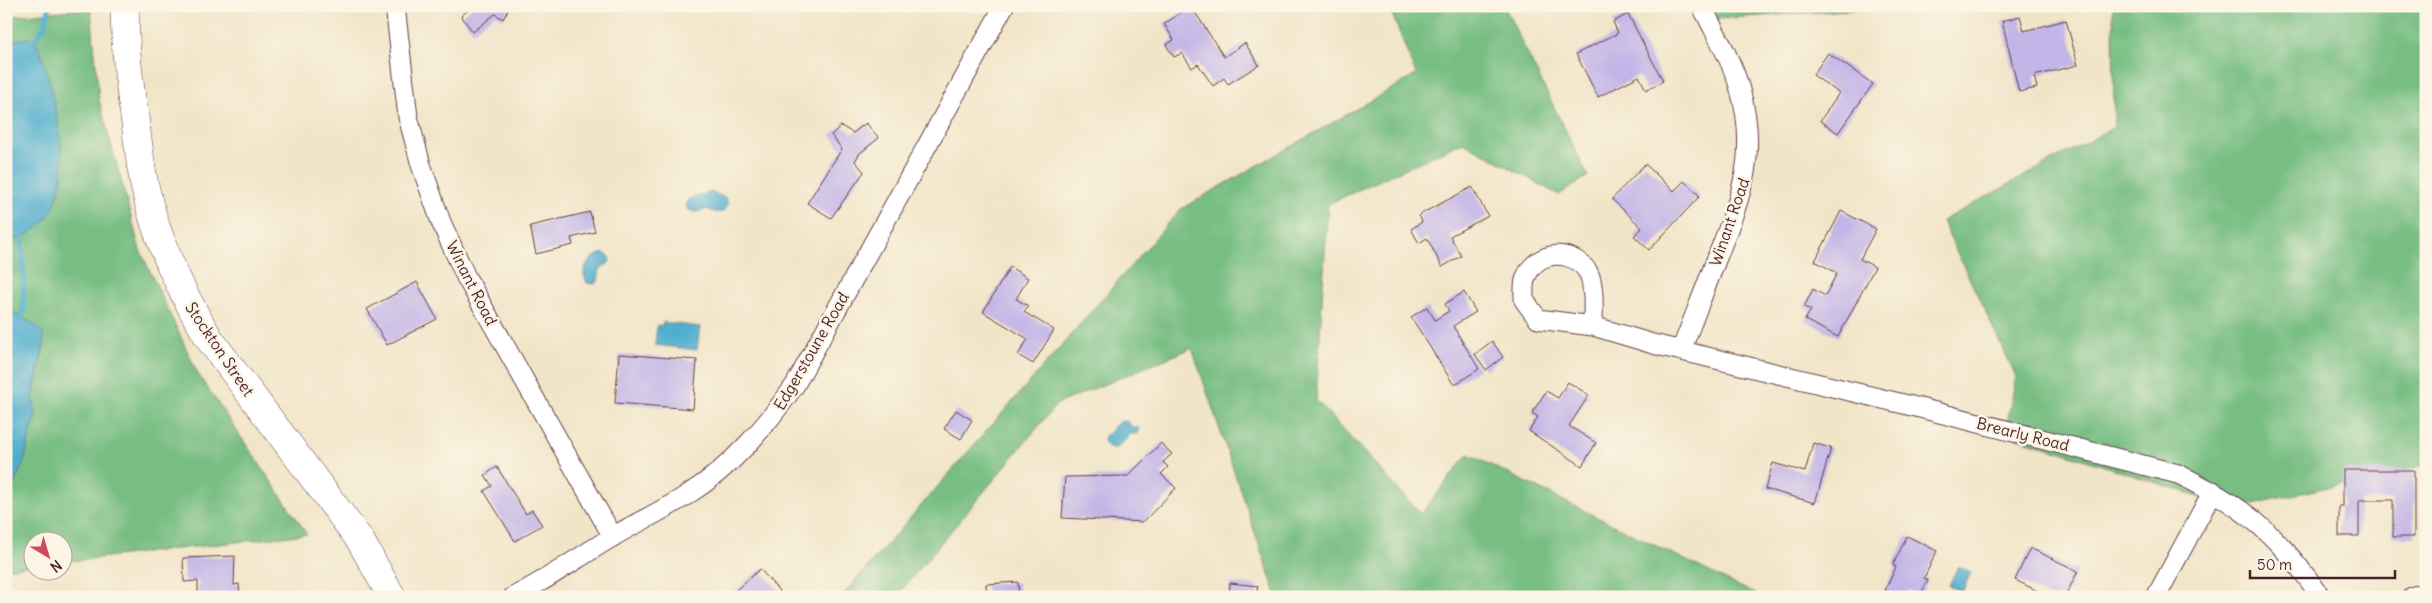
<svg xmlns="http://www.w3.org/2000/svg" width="2432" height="603" viewBox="0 0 2432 603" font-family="Delius,sans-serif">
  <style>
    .forest { fill: #78be83; stroke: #616e57 }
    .water { fill: #50aece; stroke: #4d667c }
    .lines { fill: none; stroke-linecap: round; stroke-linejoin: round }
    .stream { stroke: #50aece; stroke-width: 5.5 }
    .building { fill: #c2b5e7 }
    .street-casing { stroke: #633d43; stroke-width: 21 }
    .highway-casing { stroke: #633d43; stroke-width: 29 }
    .street { stroke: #fff; stroke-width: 19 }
    .highway { stroke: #fff; stroke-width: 28 }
    .labels { text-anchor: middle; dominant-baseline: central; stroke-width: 5; stroke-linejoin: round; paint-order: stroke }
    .street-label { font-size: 16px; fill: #4a1f2b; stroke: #fcf5e5 }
  </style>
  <rect width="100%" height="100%" fill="#fcf5e5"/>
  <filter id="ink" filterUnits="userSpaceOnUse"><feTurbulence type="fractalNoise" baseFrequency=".02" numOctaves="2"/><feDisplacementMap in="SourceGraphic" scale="10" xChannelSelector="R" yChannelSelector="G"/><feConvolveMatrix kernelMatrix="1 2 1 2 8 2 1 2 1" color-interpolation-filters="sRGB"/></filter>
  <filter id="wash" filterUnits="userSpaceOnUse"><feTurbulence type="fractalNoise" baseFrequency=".0096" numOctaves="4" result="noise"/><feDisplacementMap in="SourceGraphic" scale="20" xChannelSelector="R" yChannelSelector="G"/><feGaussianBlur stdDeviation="1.12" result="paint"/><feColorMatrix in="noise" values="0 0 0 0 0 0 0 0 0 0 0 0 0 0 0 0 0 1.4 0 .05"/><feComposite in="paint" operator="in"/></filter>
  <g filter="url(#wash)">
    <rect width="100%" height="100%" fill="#f1e5c8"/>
    <path class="forest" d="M 1389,6 L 1504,6 L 1588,176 L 1559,195 L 1463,142 L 1328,204 L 1316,400 L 1421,514 L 1468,454 L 1761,597 L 1277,597 L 1192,348 L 1057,404 L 896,597 L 841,597 L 1181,209 L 1416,75 Z
      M 1696,6 L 1907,6 L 1702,20 Z
      M 2113,6 L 2426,6 L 2426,465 L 2235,508 L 2005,434 L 2016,376 L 1942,221 L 2114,127 Z
      M 91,8 L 99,100 L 140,250 L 198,374 L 307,534 L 63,562 L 62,540 L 32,540 L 32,565 L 6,569 L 6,503 L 25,458 L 30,434 L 36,418 L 33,398 L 44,344 L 12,310 L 6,308 L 6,242 L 55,205 L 62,179 L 61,144 L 41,50 L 32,38 L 6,42 L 6,17 Z"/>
    <path class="water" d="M 32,37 C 45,56 48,77 53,98 C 65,151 76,227 6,242 L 6,42 Z
      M 711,192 L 726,198 L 728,205 L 723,212 L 714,212 L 707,209 L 696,212 L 688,210 L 686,206 L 688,199 Z
      M 604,253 L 610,257 L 609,263 L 600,269 L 598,281 L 595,284 L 587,283 L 584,276 C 584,263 591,256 604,253 Z
      M 6,308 L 36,326 L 43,333 L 44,344 L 33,398 L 36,418 L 30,434 L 25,458 L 6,503 Z
      M 663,322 L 700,327 L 697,350 L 655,345 L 657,325 L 663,326 Z
      M 1127,421 L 1132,427 L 1139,427 L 1137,434 L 1131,434 L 1117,448 L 1110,448 L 1105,444 L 1104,437 L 1119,422 Z
      M 1958,566 L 1971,572 L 1962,592 L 1949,585 Z"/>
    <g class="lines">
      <path class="stream" d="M 31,45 L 44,27 L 50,6
        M 20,323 L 24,306 L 22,230"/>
    </g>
    <g id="blocks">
      <path class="building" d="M 473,6 L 510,6 L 503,19 L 495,14 L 473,32 L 461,16 Z
        M 1191,6 L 1224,57 L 1245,43 L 1259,65 L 1228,84 L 1224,78 L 1213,86 L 1198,64 L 1192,68 L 1182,53 L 1174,57 L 1166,45 L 1174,40 L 1164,24 Z
        M 1628,14 L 1663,81 L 1646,90 L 1639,76 L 1598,97 L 1576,54 L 1618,33 L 1613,22 Z
        M 2020,16 L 2024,31 L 2066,20 L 2078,65 L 2034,76 L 2037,88 L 2019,92 L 2002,21 Z
        M 1828,53 L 1873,84 L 1838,133 L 1820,121 L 1839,93 L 1813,75 Z
        M 866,123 L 879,138 L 860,153 L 855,161 L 864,172 L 831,218 L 807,203 L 842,149 L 831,135 L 841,126 L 853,133 Z
        M 1645,164 L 1674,191 L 1684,181 L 1700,196 L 1649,250 L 1634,236 L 1642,228 L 1612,199 Z
        M 1472,187 L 1488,216 L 1450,236 L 1461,256 L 1442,267 L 1427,238 L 1419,243 L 1411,229 L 1422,222 L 1419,215 Z
        M 1841,211 L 1876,229 L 1860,259 L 1875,267 L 1838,337 L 1805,320 L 1811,310 L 1804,307 L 1813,289 L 1825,296 L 1837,273 L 1815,261 Z
        M 590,212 L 595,232 L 571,238 L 573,245 L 536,254 L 530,226 Z
        M 1010,267 L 1028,278 L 1016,299 L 1028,306 L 1024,312 L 1054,330 L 1033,364 L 1018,355 L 1028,339 L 983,312 Z
        M 417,282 L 437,319 L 387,345 L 367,309 Z
        M 1464,292 L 1476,312 L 1453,326 L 1479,369 L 1454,385 L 1411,317 L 1427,307 L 1435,320 L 1449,311 L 1445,304 Z
        M 1492,341 L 1503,357 L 1486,370 L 1475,354 Z
        M 619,354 L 697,360 L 693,409 L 615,403 Z
        M 1568,382 L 1589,395 L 1569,426 L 1596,443 L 1582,466 L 1529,431 L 1538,417 L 1532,413 L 1546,391 L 1558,398 Z
        M 956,410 L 972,420 L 961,439 L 944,429 Z
        M 1161,443 L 1172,454 L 1163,462 L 1168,467 L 1161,474 L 1176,488 L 1143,522 L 1062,518 L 1065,477 L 1128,476 Z
        M 1813,443 L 1831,448 L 1815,503 L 1765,489 L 1773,463 L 1805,472 Z
        M 497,467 L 526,514 L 532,510 L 542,525 L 515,541 L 484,491 L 492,486 L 485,475 Z
        M 2343,470 L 2414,470 L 2414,537 L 2393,537 L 2393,500 L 2359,500 L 2359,536 L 2339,536 L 2339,506 L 2343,506 Z
        M 1907,536 L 1937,551 L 1924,578 L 1928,580 L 1920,596 L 1908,590 L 1904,597 L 1898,597 L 1885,590 L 1896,567 L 1893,565 Z
        M 2030,548 L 2078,571 L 2065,597 L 2050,597 L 2015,580 Z
        M 235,556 L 234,585 L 239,584 L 240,597 L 198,597 L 198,581 L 184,582 L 183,558 Z
        M 760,569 L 780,592 L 775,597 L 728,597 Z
        M 1018,582 L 1019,597 L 987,597 L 986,584 Z
        M 1230,583 L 1258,586 L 1256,597 L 1229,597 Z"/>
    </g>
  </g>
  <g filter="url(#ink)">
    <use href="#blocks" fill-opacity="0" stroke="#633d43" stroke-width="1"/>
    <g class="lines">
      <defs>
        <path id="street" d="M 395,6 L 408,117 L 421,165 L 441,222 L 466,277 L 613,537
          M 1593,326 L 1538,319 L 1524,300 C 1524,294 1523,283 1526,277 C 1537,250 1572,248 1588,272 C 1595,284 1593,312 1593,326 L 1653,344 L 1916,407 L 2178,474 C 2244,505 2280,537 2321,597
          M 1681,351 C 1693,319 1706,287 1718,255 C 1742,194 1759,152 1739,86 C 1731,58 1714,32 1702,6
          M 513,597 C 549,579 580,556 614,536 C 638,522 664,510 687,495 C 732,467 765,427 795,385 L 1004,6
          M 2156,597 L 2213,491
          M 2412,597 L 2426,592"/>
        <path id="highway" d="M 125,6 C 124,44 129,83 135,120 C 138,141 140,163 144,183 C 156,240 180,291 210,340 L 360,540 L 392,597"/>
      </defs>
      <use href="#street" class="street-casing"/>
      <use href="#highway" class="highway-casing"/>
      <use href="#street" class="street"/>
      <use href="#highway" class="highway"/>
    </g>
  </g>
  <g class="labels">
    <g class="street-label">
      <text transform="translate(1729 222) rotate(-71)">Winant Road</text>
      <text transform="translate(472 283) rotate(63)">Winant Road</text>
      <text transform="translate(220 349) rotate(56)">Stockton Street</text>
      <text transform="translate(811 351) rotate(-60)">Edgerstoune Road</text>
      <text transform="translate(2023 434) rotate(14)">Brearly Road</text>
    </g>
  </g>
  <rect width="2432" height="603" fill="none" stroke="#fcf5e5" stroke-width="25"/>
  <g transform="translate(48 556) rotate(142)"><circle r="24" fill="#fcf5e5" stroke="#b59f9b"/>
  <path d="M0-4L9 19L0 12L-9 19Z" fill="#d1495b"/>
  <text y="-8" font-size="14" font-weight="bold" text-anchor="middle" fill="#4a1f2b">N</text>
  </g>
  <path d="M2250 570v8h145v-8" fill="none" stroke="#4a1f2b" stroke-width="2.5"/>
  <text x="2257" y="570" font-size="15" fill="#4a1f2b" stroke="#fcf5e5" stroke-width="4" paint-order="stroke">50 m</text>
</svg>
